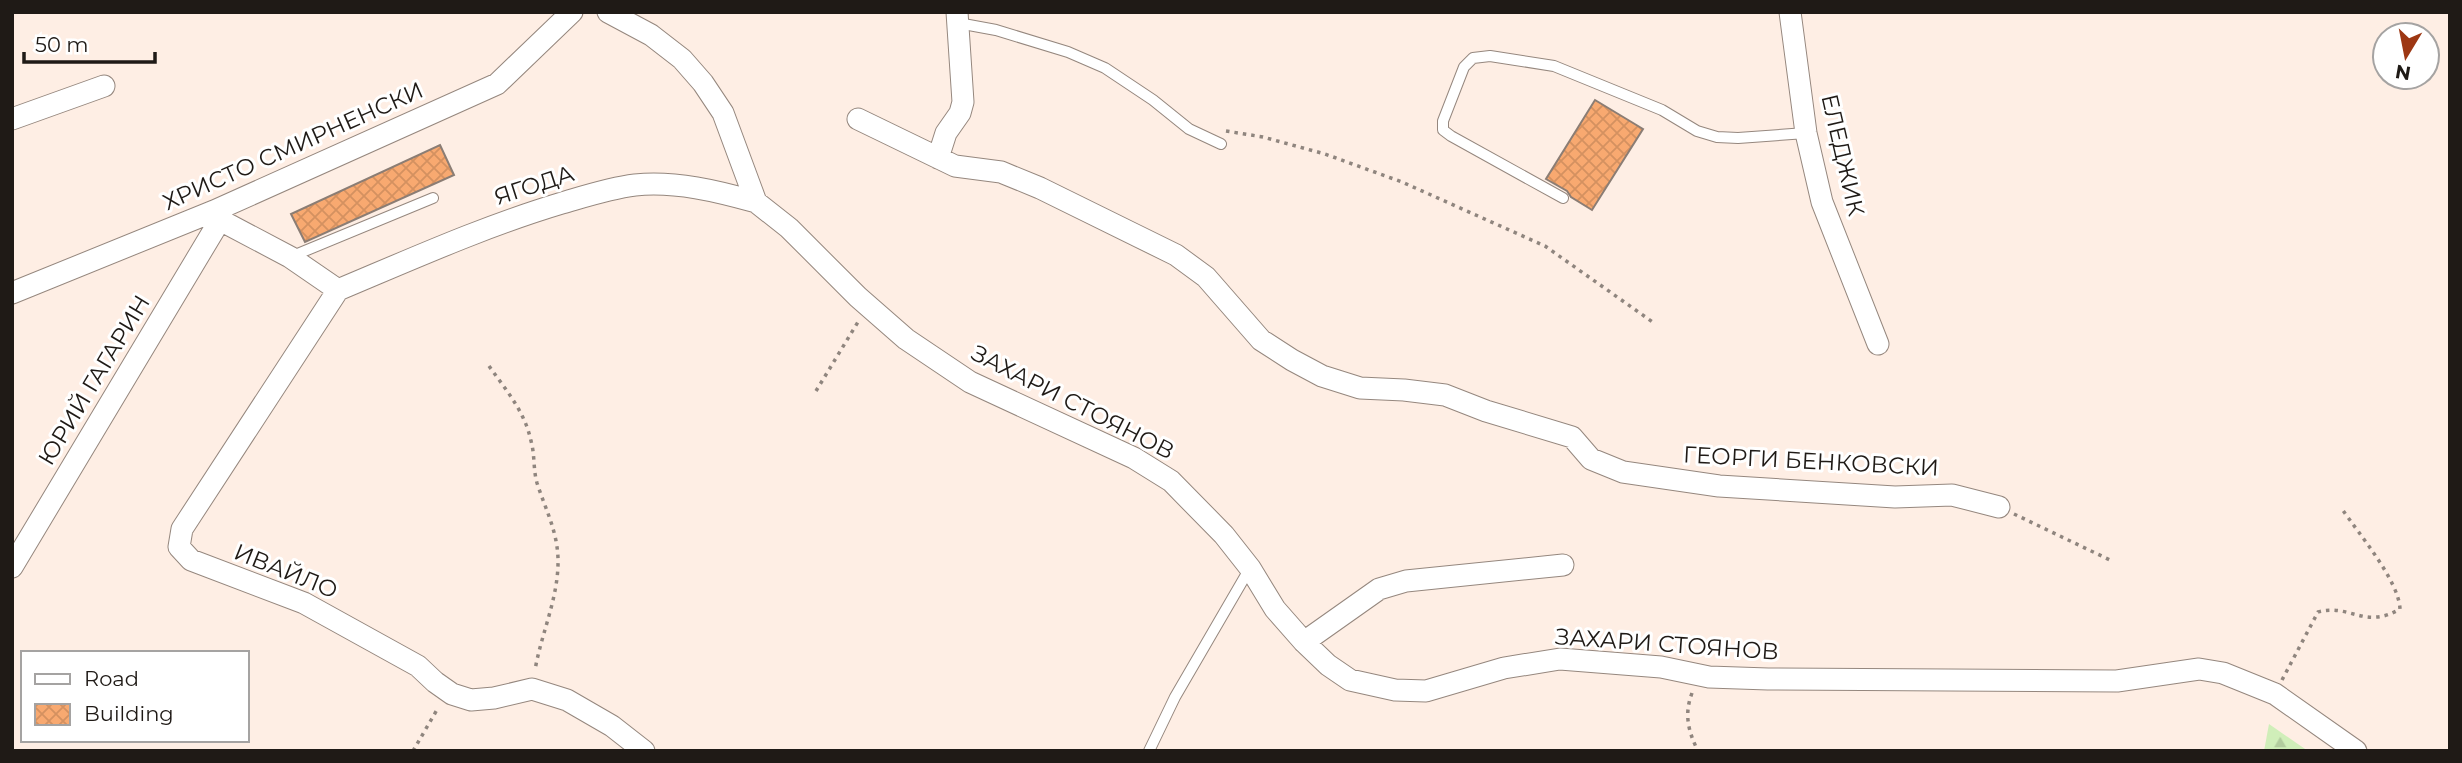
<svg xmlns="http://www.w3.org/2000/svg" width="2462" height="763" viewBox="0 0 2462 763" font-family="Montserrat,sans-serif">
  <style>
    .forest { fill: url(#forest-firs) }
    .building { fill: url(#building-cross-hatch); stroke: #8b7d74; stroke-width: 2 }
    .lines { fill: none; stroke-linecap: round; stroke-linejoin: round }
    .service-casing { stroke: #95877e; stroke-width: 12 }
    .minor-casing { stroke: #95877e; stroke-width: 23 }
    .path { stroke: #8f857e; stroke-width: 3.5; stroke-dasharray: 3.5 5; stroke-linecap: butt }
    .service { stroke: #fff; stroke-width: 10 }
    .minor { stroke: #fff; stroke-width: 21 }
    .labels { text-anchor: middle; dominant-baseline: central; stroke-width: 6; stroke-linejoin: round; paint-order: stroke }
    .street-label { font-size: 23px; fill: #1f1a16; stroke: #fff }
  </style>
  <defs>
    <pattern id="forest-firs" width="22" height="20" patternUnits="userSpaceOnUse" patternTransform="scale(1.75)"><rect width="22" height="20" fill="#d0eeb9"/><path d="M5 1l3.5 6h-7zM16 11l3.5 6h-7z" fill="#b2cc9e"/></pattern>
    <pattern id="building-cross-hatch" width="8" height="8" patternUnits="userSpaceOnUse" patternTransform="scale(1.75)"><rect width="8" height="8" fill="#f8a970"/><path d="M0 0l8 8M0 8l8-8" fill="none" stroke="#d49160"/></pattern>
  </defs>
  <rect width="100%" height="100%" fill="#feeee4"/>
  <path class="forest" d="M 2269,724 L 2308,751 L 2264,751 Z"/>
  <path class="building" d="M 1595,100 L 1643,129 L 1592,210 L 1571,197 L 1567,191 L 1546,179 Z
    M 440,145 L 454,175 L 305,242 L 291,214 Z"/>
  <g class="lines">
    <defs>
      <path id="service" d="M 958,23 L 996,30 L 1068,52 L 1105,68 L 1153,100 L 1189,129 L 1221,144
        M 1563,198 L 1451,136 L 1443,130 L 1443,121 L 1464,67 L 1473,58 L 1490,56 L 1554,66 L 1662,110 L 1697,131 L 1717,137 L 1738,138 L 1806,133
        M 290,257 L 433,198
        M 1149,751 L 1175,697 L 1250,568"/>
      <path id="minor" d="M 608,12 L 651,35 L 682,59 L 703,83 L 723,113 L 756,202 L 789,228 L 858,297 L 906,339 L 970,382 L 1134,458 L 1171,481 L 1224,535 L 1250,568 L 1275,609 L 1304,642 L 1328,665 L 1350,680 L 1395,690 L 1426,691 L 1504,668 L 1560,659 L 1661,667 L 1709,677 L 1768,679 L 2117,681 L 2199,669 L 2223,673 L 2275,694 L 2356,751
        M 1790,12 L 1806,133 L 1822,202 L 1878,344
        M 12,119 L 104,86
        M 858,119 L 955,166 L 1001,172 L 1040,188 L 1176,255 L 1206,277 L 1261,340 L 1292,360 L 1322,376 L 1360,388 L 1404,390 L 1445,395 L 1486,411 L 1572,437 L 1591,459 L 1623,472 L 1719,486 L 1895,497 L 1952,495 L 1999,507
        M 938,158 L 946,133 L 960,113 L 963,102 L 957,12
        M 214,211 L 220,220 L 290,257 L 338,290
        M 338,290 L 182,529 L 179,547 L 191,560 L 304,603 L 418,666 L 435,682 L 452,694 L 471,700 L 494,698 L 532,689 L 567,700 L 612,726 L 644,751
        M 338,290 C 412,259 485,226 562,203 C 586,196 610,188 635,185 C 676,181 717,191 756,202
        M 12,293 L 214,211 L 497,84 L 572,12
        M 12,567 L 220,220
        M 1304,642 L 1379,589 L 1406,581 L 1563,565"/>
    </defs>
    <use href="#service" class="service-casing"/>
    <use href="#minor" class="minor-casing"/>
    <path class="path" d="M 1226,131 L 1263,137 L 1325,154 L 1402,182 L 1545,246 L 1654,323
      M 489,366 C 506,390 525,412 531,441 C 535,455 533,469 537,483 C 546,511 559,534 558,565 C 557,601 541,635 535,670
      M 816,391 L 858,322
      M 2014,514 L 2110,560
      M 2282,680 L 2318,612 C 2349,603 2365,630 2400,609 C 2399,581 2359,534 2342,509
      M 1692,693 C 1684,714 1688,731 1698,751
      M 413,751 L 438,708"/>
    <use href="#service" class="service"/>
    <use href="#minor" class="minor"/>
  </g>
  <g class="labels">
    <g class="street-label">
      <text transform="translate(293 146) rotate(-24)">ХРИСТО СМИРНЕНСКИ</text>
      <text transform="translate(1843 155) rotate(77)">ЕЛЕДЖИК</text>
      <text transform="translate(534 185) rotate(-18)">ЯГОДА</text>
      <text transform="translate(94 380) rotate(-59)">ЮРИЙ ГАГАРИН</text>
      <text transform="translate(1073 402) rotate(27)">ЗАХАРИ СТОЯНОВ</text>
      <text transform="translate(1811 461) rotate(3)">ГЕОРГИ БЕНКОВСКИ</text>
      <text transform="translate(286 571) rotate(22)">ИВАЙЛО</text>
      <text transform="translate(1667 644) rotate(4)">ЗАХАРИ СТОЯНОВ</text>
    </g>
  </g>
  <rect width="2462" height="763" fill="none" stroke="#1f1a16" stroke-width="28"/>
  <rect x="21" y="651" width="228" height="91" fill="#ffffff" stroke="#a5a3a2" stroke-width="2"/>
  <rect x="35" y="674" width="35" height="10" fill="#ffffff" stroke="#a5a3a2" stroke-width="2"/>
  <text x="84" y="686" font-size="21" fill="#1f1a16">Road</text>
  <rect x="35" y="704" width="35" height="21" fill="url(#building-cross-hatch)" stroke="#a5a3a2" stroke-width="2"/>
  <text x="84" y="721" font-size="21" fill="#1f1a16">Building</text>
  <g transform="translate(2406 56) rotate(190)"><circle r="33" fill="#ffffff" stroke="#a5a3a2" stroke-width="2"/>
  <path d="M0-5L12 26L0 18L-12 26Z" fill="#9d3713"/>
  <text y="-10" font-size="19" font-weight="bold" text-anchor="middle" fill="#1f1a16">N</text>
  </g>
  <path d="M24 52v10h131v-10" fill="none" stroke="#1f1a16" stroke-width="3.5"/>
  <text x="35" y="52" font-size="21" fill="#1f1a16" stroke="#ffffff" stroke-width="5" paint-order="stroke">50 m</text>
</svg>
